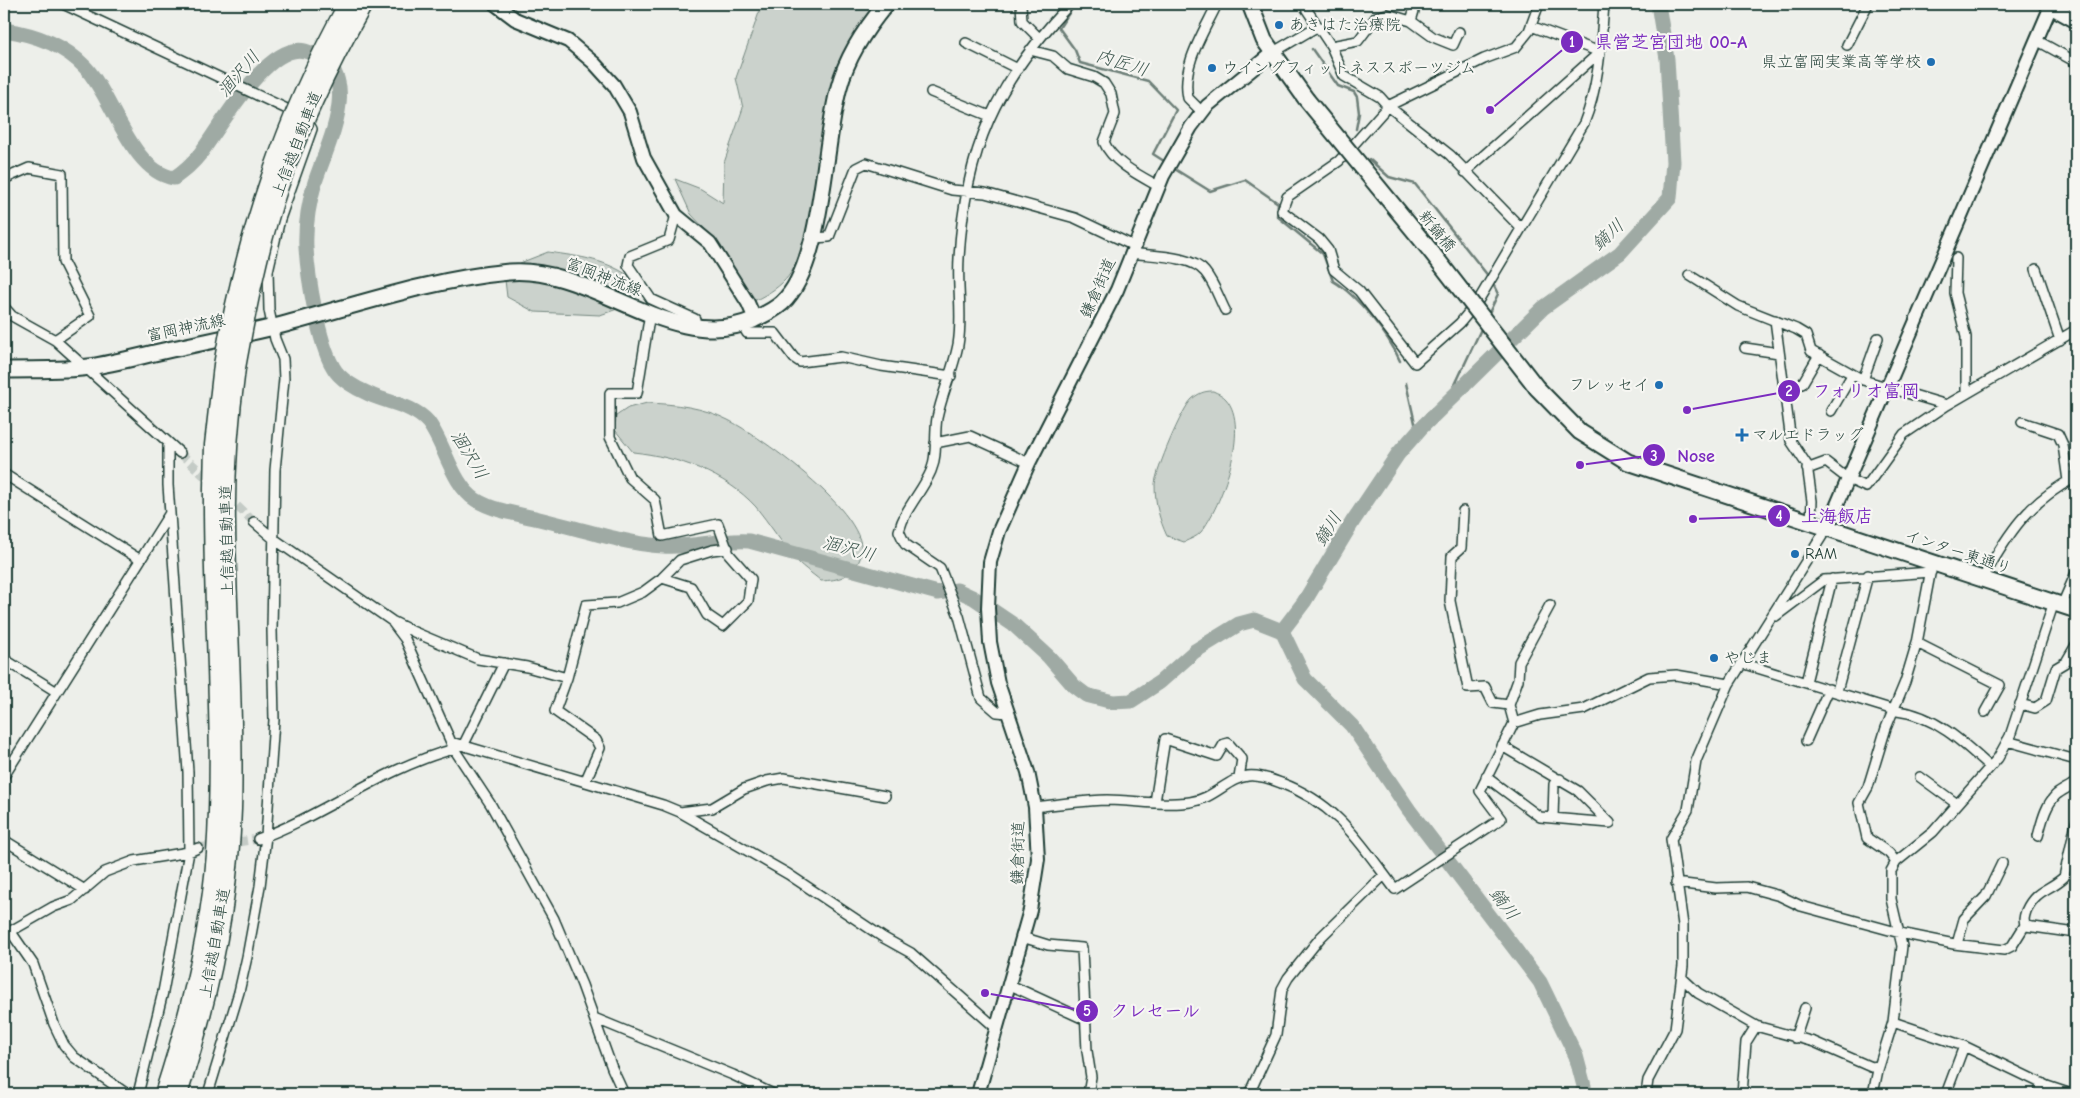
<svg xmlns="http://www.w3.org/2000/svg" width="2080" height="1098" viewBox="0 0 2080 1098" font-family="'Comic Neue','Klee One',sans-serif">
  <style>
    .green { fill: #cbd2cc; stroke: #758880 }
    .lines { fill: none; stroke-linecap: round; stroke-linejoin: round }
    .stream { stroke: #6c7e77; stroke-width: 2.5 }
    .river { stroke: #9faaa4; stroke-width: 15 }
    .street-tunnel { stroke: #c4cbc6; stroke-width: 9; stroke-dasharray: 9 4.5; stroke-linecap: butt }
    .street-casing { stroke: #1f3d34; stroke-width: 12 }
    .secondary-casing { stroke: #1f3d34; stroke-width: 16 }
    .primary-casing { stroke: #1f3d34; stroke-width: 19 }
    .highway-casing { stroke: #1f3d34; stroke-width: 21 }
    .street { stroke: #f6f6f2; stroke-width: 9 }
    .secondary { stroke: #f6f6f2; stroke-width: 12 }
    .primary { stroke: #f6f6f2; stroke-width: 15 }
    .highway { stroke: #f6f6f2; stroke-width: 18 }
    .primary-bridge-casing { stroke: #1f3d34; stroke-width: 19; stroke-linecap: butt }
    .highway-bridge-casing { stroke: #1f3d34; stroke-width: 21; stroke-linecap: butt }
    .primary-bridge { stroke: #f6f6f2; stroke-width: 15 }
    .highway-bridge { stroke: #f6f6f2; stroke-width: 18 }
    .poi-dot { fill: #1f6fb2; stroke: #f6f6f2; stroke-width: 2 }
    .labels { text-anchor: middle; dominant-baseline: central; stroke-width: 4.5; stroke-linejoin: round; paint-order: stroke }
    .poi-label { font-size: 16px; fill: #1f3d34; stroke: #f6f6f2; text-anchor: start }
    .street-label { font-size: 16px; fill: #1f3d34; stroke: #f6f6f2 }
    .water-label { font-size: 18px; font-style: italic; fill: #3f5850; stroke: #f6f6f2 }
    .leader { fill: none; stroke: #7b2cbf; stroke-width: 2 }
    .callout-dot { fill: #7b2cbf; stroke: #f6f6f2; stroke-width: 2 }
    .mark-label { font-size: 15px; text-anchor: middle; font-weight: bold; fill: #fff }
    .callout-label { font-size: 18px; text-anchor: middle; font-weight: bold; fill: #7b2cbf; stroke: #f6f6f2; stroke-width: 4.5; stroke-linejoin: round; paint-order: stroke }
  </style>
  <rect width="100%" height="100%" fill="#edefea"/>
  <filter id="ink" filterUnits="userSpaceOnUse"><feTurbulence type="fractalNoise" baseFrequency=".02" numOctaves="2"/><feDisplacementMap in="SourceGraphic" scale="10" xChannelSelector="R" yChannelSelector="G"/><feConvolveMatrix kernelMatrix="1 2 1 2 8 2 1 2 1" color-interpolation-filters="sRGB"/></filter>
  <g filter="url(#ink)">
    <path class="green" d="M 762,4 L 874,4 L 845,71 L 807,237 C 794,273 788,284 754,301 L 717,242 L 691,214 L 675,179 L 701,189 L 723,203 L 724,163 L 743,108 L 736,78 Z
      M 548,252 C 582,257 606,259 635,280 L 634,293 L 623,307 L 600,315 L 535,312 L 507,297 L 505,280 L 520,263 Z
      M 1213,391 C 1217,393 1223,395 1226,399 C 1251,427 1221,507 1201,532 C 1197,537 1190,539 1184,542 L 1167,536 C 1159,519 1155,503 1155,484 C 1156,470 1182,408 1192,399 C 1199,393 1204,391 1213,391 Z
      M 647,403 C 675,404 703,407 728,420 C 759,435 881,521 859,561 C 850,577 839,580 821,581 C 812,573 800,566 793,556 C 780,541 769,523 756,507 C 725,473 678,457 633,452 L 615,430 L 616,416 L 628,408 Z"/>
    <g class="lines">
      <path class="stream" d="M 1075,4 L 1059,28 L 1075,50 L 1080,63 L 1148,81 L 1176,110 L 1153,154 L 1167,163
        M 1312,49 L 1338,86 L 1354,92 L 1357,97 L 1359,113 L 1356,129
        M 1369,159 L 1389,177 L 1415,184 L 1489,277
        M 1173,168 L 1210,191 L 1245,180 L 1278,203 L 1277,216 L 1323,254 L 1333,281 C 1357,295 1389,335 1400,361
        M 1488,315 L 1498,294 L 1492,282
        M 1406,383 L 1417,432
        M 1446,404 L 1482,327"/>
      <path class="river" d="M 4,30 C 34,34 64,45 85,67 C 113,96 130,171 174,178 C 184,171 193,163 200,154 C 219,129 268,41 305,51 C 368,69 328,142 315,182 C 309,202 305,227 306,248 C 308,277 318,342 333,367 C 339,379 357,389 369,394 C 388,403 413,405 428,422 C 445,444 452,485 476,500 C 494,511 518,514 539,519 C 577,528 625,544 663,546 C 692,548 720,539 749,541 L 938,593 L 957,590 L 974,598 L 1014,625 L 1049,657 L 1074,686 L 1086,695 L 1113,702 L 1131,701 L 1160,682 L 1195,651 L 1239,624 L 1254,620 L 1282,631
        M 1282,631 L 1304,602 L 1353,521 L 1398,454 L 1420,429 L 1543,308 L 1620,253 L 1670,198 L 1673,162 L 1667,59 L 1658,4
        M 1282,631 L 1305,679 L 1352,726 L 1409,810 L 1540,982 L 1576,1056 L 1584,1086 L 1582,1094"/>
      <path class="street-tunnel" d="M 180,453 L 212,483
        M 227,497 L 254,522
        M 198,848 L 258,839"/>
      <defs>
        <path id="street" d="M 63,4 L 306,118 L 312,129 L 280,219 L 268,271 L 269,310 L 275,339 L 283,359 L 284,379 L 275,470 L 272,630 L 274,720 L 266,836 L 260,886 L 247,957 L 239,992 L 208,1094
          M 1021,4 L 1022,21 L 1038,37
          M 1303,4 L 1331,46 L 1344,76 L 1380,97 L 1388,106 L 1450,155 L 1521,228
          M 1539,4 L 1529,31 L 1516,47 L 1484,59 L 1388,106 L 1339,161 L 1287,197 L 1282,211 L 1319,239 L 1328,250 L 1334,270 L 1359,291 L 1415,363 L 1460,323 L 1478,301 L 1584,123 C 1599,86 1601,43 1604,4
          M 1411,21 L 1416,4
          M 1531,26 L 1600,52
          M 2038,41 L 2076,62
          M 966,43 L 1018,69
          M 1847,45 L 1868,4
          M 1331,46 L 1358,41 L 1376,17 L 1387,14 L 1411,21 L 1433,37 L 1453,45 L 1459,32
          M 1030,50 L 1053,56 L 1068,69 L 1094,77 L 1104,83 L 1111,94 L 1115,114 L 1104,142 C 1112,162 1140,176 1158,186
          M 1272,53 L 1318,26
          M 931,92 L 990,116
          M 1202,112 L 1188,98 C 1181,65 1204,32 1217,4
          M 1465,172 L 1600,52
          M 4,179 L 29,168 L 62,174 L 63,262 L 90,316 L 55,340
          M 676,215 L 669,240 L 630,256 L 628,265 L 651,299 L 695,319 L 695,327
          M 813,238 L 829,237 L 856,168 L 866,163 L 952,190 L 985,193 L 1075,218 L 1134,246
          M 1131,253 C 1151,256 1192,255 1205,272 C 1214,283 1219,298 1225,310
          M 1956,258 L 1955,293 L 1966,337 L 1966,394
          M 2036,269 L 2060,340
          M 1689,275 L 1738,306 L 1796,329 L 1806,335 L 1811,351 L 1863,380 L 1947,405
          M 4,307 L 12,316 L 55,340 L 180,453
          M 650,313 L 637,393 L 610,393 L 610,437 L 630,478 L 655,500 L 662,536 L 718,524 L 729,554 L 751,579 L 748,601 L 723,626 L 707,615 L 691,587 L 662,578
          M 1775,320 L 1791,441 L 1807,465 L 1812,501 L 1811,522
          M 742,324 L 747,333 L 775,333 L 794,358 L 800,362 L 841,357 L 881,366 L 951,376
          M 1745,348 L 1779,353
          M 1863,380 L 1878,338
          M 1802,384 L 1819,355
          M 1831,411 L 1852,375
          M 2022,422 L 2058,434 L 2063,445 L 2068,481
          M 935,443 L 970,436 L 1029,463
          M 1807,469 L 1826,462 L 1848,479 L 1866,487 L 1904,434 L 1947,405 L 2076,330
          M 4,474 L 139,559
          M 1463,511 L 1461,548 L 1452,556 L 1450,601 L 1468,688 L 1485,687 L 1493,703 L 1509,705
          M 254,522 L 274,539 L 392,621 L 414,632 L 478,659 L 527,667 L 567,678 L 586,605 L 617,603 L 643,592 L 662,578 L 680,560 L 712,550 L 728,548
          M 1938,563 L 1932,564 L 1917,643 L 2000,685 L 1985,712
          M 1983,578 C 2009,532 2028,502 2076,477
          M 2062,605 L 2076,573
          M 1776,616 L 1824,580 L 1931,572
          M 393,623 L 405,639 L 454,749 L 491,805 L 554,919 L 582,985 L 612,1068 L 624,1094
          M 4,659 L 57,692
          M 1741,663 L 1897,711 C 1934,715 1963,742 1990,767
          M 567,678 L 555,711 L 596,740 L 600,748 L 585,782
          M 1806,682 L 1832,579
          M 1837,691 L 1868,575
          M 2020,704 L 2035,708 L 2046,701 L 2056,668 L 2066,662 L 2076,645
          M 1008,713 L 997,712 L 981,698 L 959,616 L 940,568 L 905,544 L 899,531 C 905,508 922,492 931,471 C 938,455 934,435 937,418 C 942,394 953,370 958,345 C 963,316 957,287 959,258 C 965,150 996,82 1070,4
          M 1514,723 L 1509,705 L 1518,680 L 1519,662 L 1550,605
          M 1806,741 L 1829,689
          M 2007,741 L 2076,760
          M 451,742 L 663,805 L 680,812 L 788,874 L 884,938 L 911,953 L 996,1028
          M 464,744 L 504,663
          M 4,776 L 170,513
          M 1486,777 L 1540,817 L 1610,823 L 1578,791 L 1502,746
          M 1920,777 L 1957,804
          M 1155,802 L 1165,739 L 1217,756 L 1224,744 L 1228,743 L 1242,759 L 1239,778
          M 1035,807 C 1058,804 1083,801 1107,800 C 1134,800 1163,806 1190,802 C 1214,799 1228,778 1248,776 C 1259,775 1271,779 1281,783 C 1338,804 1360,843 1395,889 L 1501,819 L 1480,791 L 1514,723 L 1540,715 L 1584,709 L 1649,677 L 1676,675 L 1729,684
          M 680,812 L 712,808 L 744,789 L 767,781 L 784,778 L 885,796
          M 1553,818 L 1554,784 L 1560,779
          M 2076,823 L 2064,877 C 2049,891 2036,889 2026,911 C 2024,917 2023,921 2026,926 L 2076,933
          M 2038,836 C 2042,822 2045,806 2056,795 C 2062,790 2070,787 2076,782
          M 258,839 C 326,814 382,768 454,749
          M 4,840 L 85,890
          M 1896,862 L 1889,853 L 1867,838 L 1859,803 L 1868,787 L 1886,728 L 1905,682 L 1917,642
          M 1676,883 L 1716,888 L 1747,887 L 1780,896 L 1801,906 L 1900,933 L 1954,944 L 2004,950 L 2012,946 L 2025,925
          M 11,932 L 33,964 L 54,1024 L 64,1045 L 74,1057 L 127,1094
          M 4,935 L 53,907 L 72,900 L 105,872 L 134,861 L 189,852 L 198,848
          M 1022,937 L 1048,945 L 1082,948 L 1087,1051 L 1091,1077 L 1088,1094
          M 1957,944 L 1964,919 L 1986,896 L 2002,863
          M 1682,978 L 1698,993 L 1756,1026 L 1814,1042 L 1871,1067 L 1879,1066
          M 1008,984 L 1086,1020
          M 594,1018 L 733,1075 L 773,1094
          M 1893,1022 L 1964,1046 L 2047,1086 L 2071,1094
          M 1795,1038 L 1805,1008
          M 138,1094 L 163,992 L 189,852 L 188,772 L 168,485 L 168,443
          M 1249,1094 L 1276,1035 L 1282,989 L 1288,978 L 1320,938 L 1384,875
          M 1646,1094 L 1648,1080 L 1675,1029 L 1683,966 L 1683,925 L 1671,839 L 1688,810 L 1696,761 L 1729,684 L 1827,528
          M 1742,1094 L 1746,1042 L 1756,1026
          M 1873,1094 L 1878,1070 L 1893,1022 L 1902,946 L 1891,899 L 1891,871 L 1896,862 L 1933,832 L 1998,758 L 2010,736 L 2054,602
          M 1946,1094 L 1964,1046
          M 2038,1094 L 2042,1083"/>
        <path id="secondary" d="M 495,4 L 515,19 L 568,41 L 594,63 L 614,85 L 630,112 L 644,158 L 676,215 L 710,243 L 748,303 L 755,319
          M 1827,528 L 2051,6
          M 978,1094 L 1030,910 L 1038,859 L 1035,807 L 1028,772 L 998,683 L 990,642 L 988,608 L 990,562 L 999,531 L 1029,463 L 1117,290 L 1163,176 L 1191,127 L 1207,106 L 1272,53"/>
        <path id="primary" d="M 1250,4 L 1264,40 L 1306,99
          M 2047,4 L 2076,20
          M 4,370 C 32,369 61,371 89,367 C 116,363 144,355 172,349 C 209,341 246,334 282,325 C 357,305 432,279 509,272 C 593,265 671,355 753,320 C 763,315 773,311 782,303 C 824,264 823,144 839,87 C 847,56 866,28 886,4
          M 1537,388 L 1580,432 L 1628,462 L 2076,610"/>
        <path id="highway" d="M 164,1094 C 189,1017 210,936 216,854 C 224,732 212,610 213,487 L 214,445 L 223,365
          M 178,1094 C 208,1002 229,907 232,809 C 235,715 227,620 226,526 C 225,473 229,420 236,368"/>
      </defs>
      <use href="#street" class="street-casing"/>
      <use href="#secondary" class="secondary-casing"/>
      <use href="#primary" class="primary-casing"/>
      <use href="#highway" class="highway-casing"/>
      <use href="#street" class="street"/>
      <use href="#secondary" class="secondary"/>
      <use href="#primary" class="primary"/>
      <use href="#highway" class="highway"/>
      <defs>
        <path id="primary-bridge" d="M 1306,99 L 1429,249 L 1537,388"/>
        <path id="highway-bridge" d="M 223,365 C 246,235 284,119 348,4
          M 236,368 C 247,307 259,245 279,186 C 301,122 330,63 363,4"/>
      </defs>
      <use href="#primary-bridge" class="primary-bridge-casing"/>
      <use href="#highway-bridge" class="highway-bridge-casing"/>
      <use href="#primary-bridge" class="primary-bridge"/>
      <use href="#highway-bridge" class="highway-bridge"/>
    </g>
  </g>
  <g class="poi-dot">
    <circle cx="1279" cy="25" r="5"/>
    <circle cx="1931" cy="62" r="5"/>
    <circle cx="1212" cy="68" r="5"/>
    <circle cx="1659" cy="385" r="5"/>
    <path d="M1739.5 427.5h5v5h5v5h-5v5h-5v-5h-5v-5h5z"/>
    <circle cx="1795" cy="554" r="5"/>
    <circle cx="1714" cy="658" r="5"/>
  </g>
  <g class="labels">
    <g class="poi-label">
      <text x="1289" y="25">あきはた治療院</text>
      <text x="1921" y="62" text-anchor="end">県立富岡実業高等学校</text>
      <text x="1222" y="68">ウイングフィットネススポーツジム</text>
      <text x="1649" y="385" text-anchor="end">フレッセイ</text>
      <text x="1752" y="435">マルエドラッグ</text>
      <text x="1805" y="554">RAM</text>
      <text x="1724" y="658">やじま</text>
    </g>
    <g class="street-label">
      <text transform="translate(297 144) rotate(-69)">上信越自動車道</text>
      <text transform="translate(1437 231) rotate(51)">新鏑橋</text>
      <text transform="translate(604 277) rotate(21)">富岡神流線</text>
      <text transform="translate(1098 288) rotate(-66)">鎌倉街道</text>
      <text transform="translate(186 328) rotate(-12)">富岡神流線</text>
      <text transform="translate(227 540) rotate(-91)">上信越自動車道</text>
      <text transform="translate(1958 552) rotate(18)">インター東通り</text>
      <text transform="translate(1018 853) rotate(-89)">鎌倉街道</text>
      <text transform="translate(215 943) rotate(-80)">上信越自動車道</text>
    </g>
    <g class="water-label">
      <text transform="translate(1122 63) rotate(17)">内匠川</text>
      <text transform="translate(239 74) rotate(-49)">涸沢川</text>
      <text transform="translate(1608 235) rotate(-42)">鏑川</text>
      <text transform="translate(469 455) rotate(59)">涸沢川</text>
      <text transform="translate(1328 529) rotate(-58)">鏑川</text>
      <text transform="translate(849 549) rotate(15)">涸沢川</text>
      <text transform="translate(1504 904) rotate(53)">鏑川</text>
    </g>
  </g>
  <path class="leader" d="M1490 110L1572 42M1687 410L1789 391M1580 465L1654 455M1693 519L1779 516M985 993L1087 1011"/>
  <g class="callout-dot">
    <circle cx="1490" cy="110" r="5"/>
    <circle cx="1687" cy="410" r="5"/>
    <circle cx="1580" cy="465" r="5"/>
    <circle cx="1693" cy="519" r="5"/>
    <circle cx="985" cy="993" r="5"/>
    <circle cx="1572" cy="42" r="12"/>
    <circle cx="1789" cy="391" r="12"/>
    <circle cx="1654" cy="455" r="12"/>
    <circle cx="1779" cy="516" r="12"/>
    <circle cx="1087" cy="1011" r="12"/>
  </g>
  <g class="mark-label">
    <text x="1572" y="47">1</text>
    <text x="1789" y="396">2</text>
    <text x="1654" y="461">3</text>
    <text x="1779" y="521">4</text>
    <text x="1087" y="1016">5</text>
  </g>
  <g class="callout-label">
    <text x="1671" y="48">県営芝宮団地 00-A</text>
    <text x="1866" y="397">フォリオ富岡</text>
    <text x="1696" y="462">Nose</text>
    <text x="1837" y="522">上海飯店</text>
    <text x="1155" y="1017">クレセール</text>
  </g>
  <rect width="2080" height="1098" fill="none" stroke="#f6f6f2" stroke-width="20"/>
  <rect x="10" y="10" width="2060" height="1078" fill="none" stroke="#1f3d34" stroke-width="2" filter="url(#ink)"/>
</svg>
